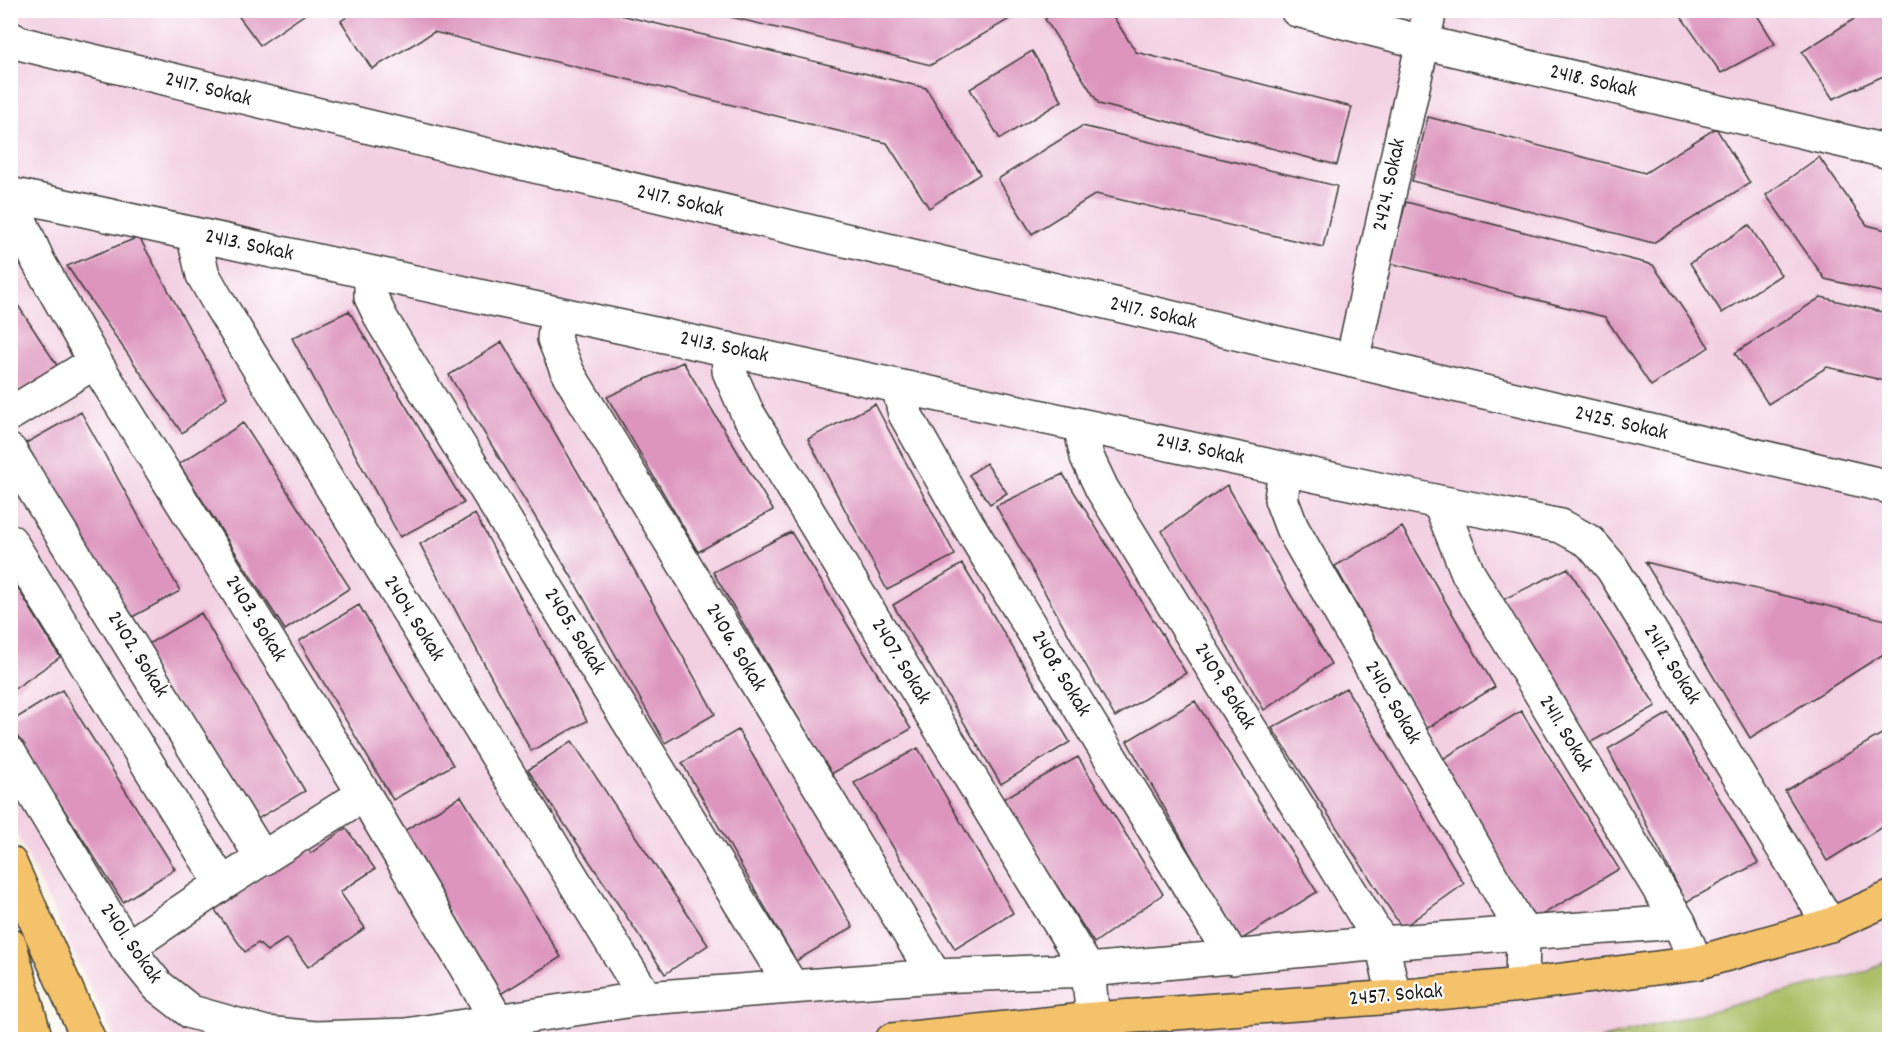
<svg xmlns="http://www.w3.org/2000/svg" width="1900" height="1050" viewBox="0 0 1900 1050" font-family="Dekko,sans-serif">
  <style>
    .built { fill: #f2cfe1 }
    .green { fill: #a8bc60; stroke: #626c3e; stroke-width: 1.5 }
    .building { fill: #dd95be }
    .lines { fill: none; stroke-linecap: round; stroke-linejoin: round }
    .minor-casing { stroke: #3d3c3a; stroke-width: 36 }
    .major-casing { stroke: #3d3c3a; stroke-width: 36 }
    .highway-casing { stroke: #3d3c3a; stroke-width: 36 }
    .minor { stroke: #fff; stroke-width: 33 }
    .major { stroke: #f3c26a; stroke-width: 33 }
    .highway { stroke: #f3c26a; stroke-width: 33 }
    .labels { text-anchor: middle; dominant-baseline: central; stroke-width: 4.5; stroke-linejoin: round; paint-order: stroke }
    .street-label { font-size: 22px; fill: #1c1c1c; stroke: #fff }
  </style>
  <rect width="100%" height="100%" fill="#fff"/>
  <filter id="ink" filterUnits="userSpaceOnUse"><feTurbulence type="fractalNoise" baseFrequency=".0167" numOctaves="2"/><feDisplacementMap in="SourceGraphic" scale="12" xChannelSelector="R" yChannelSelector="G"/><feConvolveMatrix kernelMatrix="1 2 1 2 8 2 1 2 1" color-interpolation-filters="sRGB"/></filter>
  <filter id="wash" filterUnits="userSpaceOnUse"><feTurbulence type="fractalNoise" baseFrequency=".008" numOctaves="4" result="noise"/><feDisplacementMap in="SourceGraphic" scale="24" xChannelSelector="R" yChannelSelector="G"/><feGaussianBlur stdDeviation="1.35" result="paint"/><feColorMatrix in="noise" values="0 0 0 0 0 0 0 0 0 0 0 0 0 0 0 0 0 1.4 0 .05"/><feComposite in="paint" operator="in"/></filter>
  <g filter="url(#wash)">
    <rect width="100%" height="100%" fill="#f7f1e1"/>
    <path class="built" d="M 10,11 L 1889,11 L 1889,958 L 1869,971 L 1599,1040 L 115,1039 L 11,823 Z"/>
    <path class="green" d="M 1889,958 L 1889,1039 L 1599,1039 L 1869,971 Z"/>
    <g id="blocks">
      <path class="building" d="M 234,10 L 311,10 L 260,45 Z
        M 357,10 L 599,10 L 926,88 L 980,174 L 929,208 L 887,143 L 434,32 L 372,69 L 341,21 Z
        M 702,10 L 1025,10 L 931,65 Z
        M 1058,10 L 1109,10 L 1136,52 L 1352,107 L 1337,165 L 1099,104 L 1045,19 Z
        M 1667,10 L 1754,10 L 1775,44 L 1721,73 L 1680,15 Z
        M 1868,10 L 1890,10 L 1890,73 L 1833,99 L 1802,52 Z
        M 1032,51 L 1062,101 L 1000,139 L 970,89 Z
        M 1428,117 L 1645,173 L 1716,128 L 1750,183 L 1653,243 L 1412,181 Z
        M 1082,126 L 1337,186 L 1323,247 L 1096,194 L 1032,234 L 998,179 Z
        M 1819,157 L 1867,225 L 1890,231 L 1890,294 L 1825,279 L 1766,195 Z
        M 1406,202 L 1653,265 L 1709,347 L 1651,386 L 1605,317 L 1390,263 Z
        M 1749,225 L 1781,275 L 1722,313 L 1690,263 Z
        M 139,237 L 227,397 L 182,433 L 67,266 Z
        M 10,293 L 62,373 L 10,406 Z
        M 1821,297 L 1890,314 L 1890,382 L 1827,367 L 1768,404 L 1735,353 Z
        M 349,311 L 464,503 L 400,537 L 292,338 Z
        M 502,342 L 622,548 L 715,714 L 665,743 L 571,576 L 449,375 Z
        M 683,362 L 773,510 L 698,552 L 607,397 Z
        M 875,404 L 955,555 L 887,590 L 808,439 Z
        M 81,412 L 180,591 L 125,621 L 26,443 Z
        M 243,423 L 350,588 L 285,630 L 179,464 Z
        M 986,463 L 1007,493 L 990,504 L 969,475 Z
        M 1063,474 L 1186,673 L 1115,717 L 996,506 Z
        M 1227,485 L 1331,664 L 1264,710 L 1162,531 Z
        M 475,514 L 587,721 L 531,751 L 420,544 Z
        M 1402,527 L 1495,687 L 1426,729 L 1335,566 Z
        M 791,532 L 911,729 L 831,774 L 713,572 Z
        M 1645,562 L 1890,621 L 1890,650 L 1750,738 Z
        M 962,564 L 1070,742 L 1001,784 L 893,605 Z
        M 1568,568 L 1656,706 L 1584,746 L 1498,602 Z
        M 10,575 L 60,657 L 10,692 Z
        M 359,605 L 453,765 L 393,800 L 299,641 Z
        M 201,613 L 305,791 L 247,825 L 143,647 Z
        M 1346,688 L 1464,884 L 1402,928 L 1272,728 Z
        M 62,690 L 175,869 L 123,902 L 10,725 L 10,722 Z
        M 1195,701 L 1317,892 L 1239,941 L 1127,741 Z
        M 1521,711 L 1619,869 L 1532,921 L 1441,760 Z
        M 1669,713 L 1758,863 L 1686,902 L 1608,749 Z
        M 1890,729 L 1890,822 L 1827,861 L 1785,791 Z
        M 738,730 L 853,927 L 796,961 L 682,763 Z
        M 572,741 L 708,945 L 665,974 L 528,770 Z
        M 918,748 L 1013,913 L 955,949 L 854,783 Z
        M 1078,757 L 1163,894 L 1094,943 L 1001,800 Z
        M 461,796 L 561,957 L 499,995 L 399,834 Z
        M 346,828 L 375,869 L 340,892 L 365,928 L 308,967 L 287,938 L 267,951 L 258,943 L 245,952 L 215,910 L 304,847 L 311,853 Z"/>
    </g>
  </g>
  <g filter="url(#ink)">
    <use href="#blocks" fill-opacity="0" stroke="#3d3c3a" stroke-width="1.5"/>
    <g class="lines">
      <defs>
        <path id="minor" d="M 1297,10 L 1422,42 L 1890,152
          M 10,38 L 19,43 L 55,52 C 665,202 1278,343 1890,487
          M 10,194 L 557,313 L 1439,502 L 1561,526 L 1590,542 L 1612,568 L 1830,925
          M 10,197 L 38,261 L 95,362 L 364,794 L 497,1020 L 501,1039
          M 193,234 L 203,275 L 220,305 L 646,998
          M 371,273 L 371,297 L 382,320 L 792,987
          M 557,313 L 554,339 L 568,373 L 935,976
          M 728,349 L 729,371 L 747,412 L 1088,970 L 1093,1019
          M 1352,361 L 1430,10
          M 898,386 L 905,414 L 967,523 L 1233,958
          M 10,414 L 95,362
          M 1080,425 L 1087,457 L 1102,489 L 1382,943 L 1394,997
          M 10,451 L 263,859
          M 1285,469 L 1281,499 L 1292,528 L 1523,932 L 1522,985
          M 1439,502 L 1468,573 L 1679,922 L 1696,963
          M 10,541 L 222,884
          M 10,754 L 127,948 L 158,986 L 191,1012 L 266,1033 L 315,1038 L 406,1035 L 646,998 L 935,976 L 1088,970 L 1382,943 L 1679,922
          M 127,948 L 222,884 L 364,794"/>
        <path id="major" d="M 892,1040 L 1093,1019 L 1394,997 L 1522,985 L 1696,963 L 1830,925 L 1890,898"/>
        <path id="highway" d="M 10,863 L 89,1040
          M 10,945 L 36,1040"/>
      </defs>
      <use href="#minor" class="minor-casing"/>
      <use href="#major" class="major-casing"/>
      <use href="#highway" class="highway-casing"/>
      <use href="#minor" class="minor"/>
      <use href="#major" class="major"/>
      <use href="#highway" class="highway"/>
    </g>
  </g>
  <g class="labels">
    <g class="street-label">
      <text transform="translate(1593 82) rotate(13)">2418. Sokak</text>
      <text transform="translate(208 90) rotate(14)">2417. Sokak</text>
      <text transform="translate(1390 185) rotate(-78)">2424. Sokak</text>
      <text transform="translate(680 202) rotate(13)">2417. Sokak</text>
      <text transform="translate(249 246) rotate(12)">2413. Sokak</text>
      <text transform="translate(1153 314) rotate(13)">2417. Sokak</text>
      <text transform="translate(724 348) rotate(12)">2413. Sokak</text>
      <text transform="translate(1621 424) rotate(13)">2425. Sokak</text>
      <text transform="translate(1200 450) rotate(12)">2413. Sokak</text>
      <text transform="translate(255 619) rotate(58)">2403. Sokak</text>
      <text transform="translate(413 619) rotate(58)">2404. Sokak</text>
      <text transform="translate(574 632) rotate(58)">2405. Sokak</text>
      <text transform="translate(735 648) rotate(59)">2406. Sokak</text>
      <text transform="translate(137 655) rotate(58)">2402. Sokak</text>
      <text transform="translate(900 662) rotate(59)">2407. Sokak</text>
      <text transform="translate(1671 665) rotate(58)">2412. Sokak</text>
      <text transform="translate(1060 674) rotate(59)">2408. Sokak</text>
      <text transform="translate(1224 687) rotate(58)">2409. Sokak</text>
      <text transform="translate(1392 703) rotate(60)">2410. Sokak</text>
      <text transform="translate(1565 734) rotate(59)">2411. Sokak</text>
      <text transform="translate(130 944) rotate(55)">2401. Sokak</text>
      <text transform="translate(1396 996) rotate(-5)">2457. Sokak</text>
    </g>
  </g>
  <rect width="1900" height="1050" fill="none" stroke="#fff" stroke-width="36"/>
</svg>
